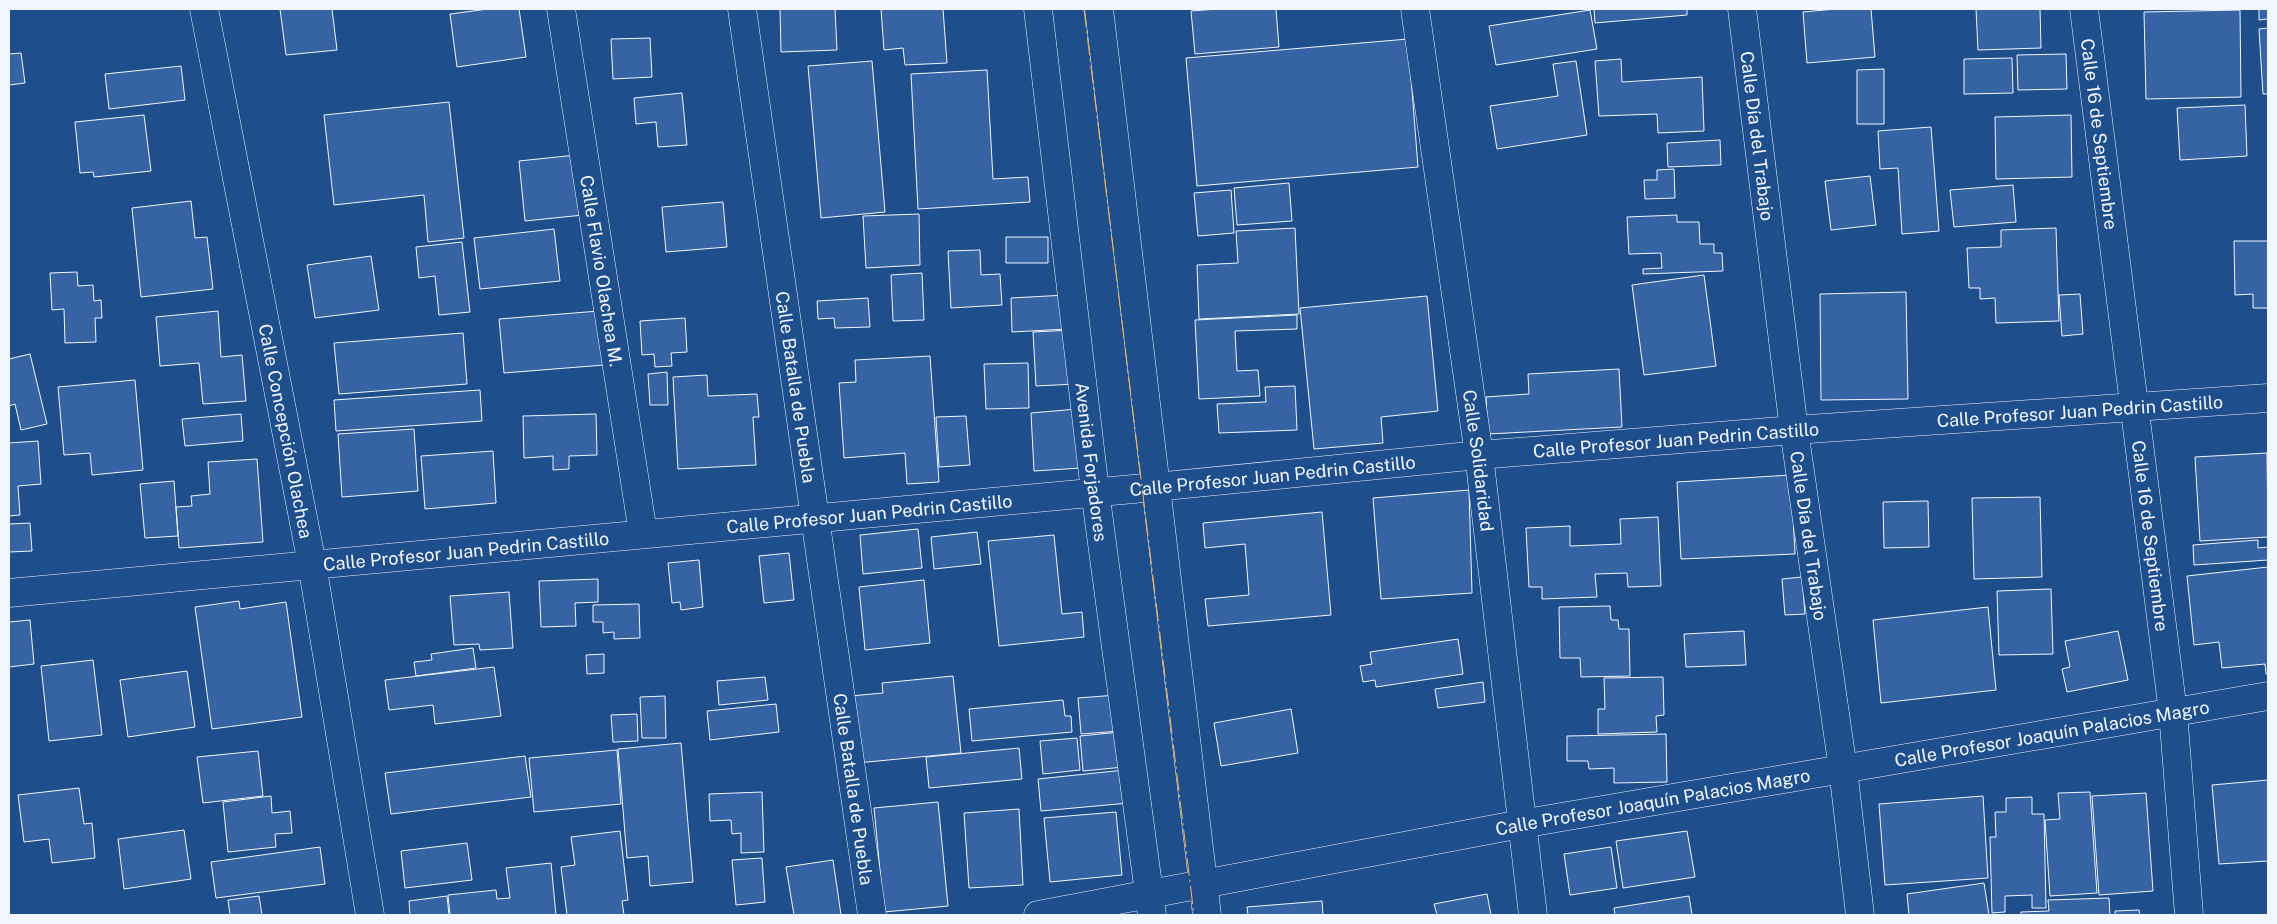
<svg xmlns="http://www.w3.org/2000/svg" width="2277" height="924" viewBox="0 0 2277 924" font-family="'Public Sans',sans-serif">
  <style>
    .building { fill: #3563a3; stroke: #f2f6ff }
    .lines { fill: none; stroke-linecap: round; stroke-linejoin: round }
    .minor-casing { stroke: #f2f6ff; stroke-width: 29 }
    .secondary-casing { stroke: #f2f6ff; stroke-width: 29 }
    .minor { stroke: #1f4e8c; stroke-width: 28 }
    .secondary { stroke: #1f4e8c; stroke-width: 28 }
    .power { stroke: #ffb74d; stroke-width: 1; stroke-dasharray: 18 4 2.5 4; stroke-linecap: butt }
    .labels { text-anchor: middle; dominant-baseline: central; stroke-width: 4; stroke-linejoin: round; paint-order: stroke }
    .street-label { font-size: 18px; fill: #f2f6ff; stroke: #1f4e8c }
  </style>
  <rect width="100%" height="100%" fill="#1f4e8c"/>
  <path class="building" d="M 280,9 L 332,9 L 337,50 L 286,55 Z
    M 488,9 L 519,9 L 526,57 L 457,67 L 450,14 Z
    M 780,9 L 835,9 L 837,50 L 781,52 Z
    M 881,9 L 943,9 L 947,63 L 905,65 L 903,48 L 884,50 Z
    M 1218,9 L 1276,9 L 1279,47 L 1195,54 L 1191,11 Z
    M 1594,9 L 1687,9 L 1687,15 L 1595,23 Z
    M 1836,9 L 1871,9 L 1875,57 L 1807,63 L 1803,12 Z
    M 1976,9 L 2040,9 L 2041,48 L 1978,50 Z
    M 2259,9 L 2268,9 L 2268,19 L 2259,20 Z
    M 1590,10 L 1597,49 L 1496,65 L 1489,26 Z
    M 2240,10 L 2241,97 L 2146,99 L 2144,12 Z
    M 2268,28 L 2268,94 L 2263,94 L 2259,29 Z
    M 650,38 L 652,77 L 613,79 L 611,39 Z
    M 1408,39 L 1418,167 L 1197,186 L 1186,58 Z
    M 21,53 L 25,83 L 9,85 L 9,54 Z
    M 2066,54 L 2067,89 L 2018,90 L 2017,55 Z
    M 2012,58 L 2013,93 L 1964,94 L 1964,59 Z
    M 1621,59 L 1622,82 L 1702,77 L 1704,131 L 1658,133 L 1657,114 L 1599,116 L 1595,61 Z
    M 872,61 L 885,212 L 821,218 L 808,66 Z
    M 1576,61 L 1587,135 L 1497,149 L 1490,106 L 1558,96 L 1553,64 Z
    M 181,66 L 185,100 L 109,109 L 105,74 Z
    M 1884,69 L 1884,124 L 1857,124 L 1857,70 Z
    M 987,70 L 993,179 L 1028,177 L 1030,202 L 918,209 L 911,74 Z
    M 682,93 L 687,145 L 658,147 L 656,122 L 636,124 L 634,98 Z
    M 449,102 L 464,238 L 428,242 L 424,195 L 334,205 L 324,115 Z
    M 2245,105 L 2247,156 L 2180,160 L 2177,108 Z
    M 144,115 L 151,171 L 94,177 L 93,172 L 80,173 L 75,122 Z
    M 2071,115 L 2072,177 L 1996,179 L 1995,117 Z
    M 1931,127 L 1939,231 L 1902,234 L 1898,168 L 1880,169 L 1878,131 Z
    M 1720,140 L 1721,165 L 1668,167 L 1667,143 Z
    M 576,155 L 583,215 L 525,221 L 519,161 Z
    M 1674,169 L 1675,198 L 1645,199 L 1644,180 L 1657,180 L 1657,170 Z
    M 1870,176 L 1876,225 L 1831,230 L 1825,181 Z
    M 1289,183 L 1292,221 L 1237,225 L 1234,188 Z
    M 2013,185 L 2016,222 L 1954,227 L 1950,190 Z
    M 1231,190 L 1234,233 L 1198,236 L 1194,193 Z
    M 191,201 L 195,238 L 207,237 L 213,289 L 141,297 L 132,208 Z
    M 723,202 L 727,247 L 666,252 L 662,207 Z
    M 919,214 L 920,265 L 866,268 L 863,216 Z
    M 1677,215 L 1677,222 L 1699,222 L 1700,244 L 1714,244 L 1714,253 L 1722,253 L 1723,271 L 1643,274 L 1643,269 L 1662,268 L 1661,253 L 1629,254 L 1627,217 Z
    M 1295,228 L 1299,314 L 1199,319 L 1197,265 L 1238,263 L 1236,231 Z
    M 2056,228 L 2059,321 L 1996,323 L 1995,298 L 1980,299 L 1980,288 L 1969,288 L 1967,248 L 2001,247 L 2001,230 Z
    M 554,229 L 560,281 L 480,289 L 474,238 Z
    M 1006,237 L 1048,237 L 1048,263 L 1006,263 Z
    M 2234,241 L 2268,241 L 2268,308 L 2253,308 L 2253,294 L 2235,295 Z
    M 462,242 L 470,312 L 439,315 L 435,276 L 419,278 L 416,247 Z
    M 980,250 L 981,275 L 1000,274 L 1002,305 L 951,308 L 948,251 Z
    M 371,256 L 379,310 L 315,318 L 307,265 Z
    M 77,272 L 78,286 L 93,285 L 94,301 L 101,300 L 102,318 L 95,318 L 96,342 L 65,343 L 64,309 L 52,310 L 50,273 Z
    M 922,273 L 924,320 L 893,321 L 891,275 Z
    M 1704,275 L 1716,366 L 1644,375 L 1632,285 Z
    M 1906,292 L 1908,399 L 1821,400 L 1820,294 Z
    M 2080,294 L 2083,334 L 2062,336 L 2059,295 Z
    M 1066,295 L 1067,329 L 1012,332 L 1011,298 Z
    M 1427,296 L 1438,411 L 1381,417 L 1383,443 L 1314,449 L 1300,308 Z
    M 868,298 L 870,327 L 835,328 L 834,318 L 818,319 L 817,301 Z
    M 218,311 L 221,357 L 242,355 L 246,401 L 203,404 L 199,363 L 160,366 L 156,317 Z
    M 599,311 L 604,365 L 504,373 L 499,319 Z
    M 1297,315 L 1297,329 L 1235,331 L 1237,371 L 1258,370 L 1260,396 L 1199,399 L 1195,320 Z
    M 685,318 L 687,352 L 671,353 L 672,366 L 655,367 L 654,354 L 642,355 L 640,321 Z
    M 1073,330 L 1076,384 L 1036,386 L 1033,332 Z
    M 463,333 L 467,384 L 339,394 L 334,343 Z
    M 30,354 L 47,424 L 21,430 L 15,404 L 9,406 L 9,359 Z
    M 930,356 L 939,482 L 907,484 L 905,453 L 844,458 L 839,383 L 856,382 L 855,360 Z
    M 1028,363 L 1029,408 L 986,409 L 984,364 Z
    M 1619,369 L 1622,427 L 1488,434 L 1486,397 L 1529,394 L 1528,374 Z
    M 667,372 L 668,405 L 650,405 L 648,374 Z
    M 707,375 L 708,396 L 757,394 L 759,417 L 753,417 L 756,465 L 678,469 L 673,377 Z
    M 135,380 L 143,470 L 92,475 L 90,453 L 64,455 L 58,387 Z
    M 1295,386 L 1297,430 L 1219,433 L 1217,404 L 1266,402 L 1265,387 Z
    M 480,390 L 482,421 L 336,431 L 334,400 Z
    M 1077,409 L 1081,468 L 1034,471 L 1031,413 Z
    M 241,414 L 243,441 L 185,446 L 182,419 Z
    M 596,414 L 597,455 L 569,456 L 569,469 L 553,470 L 553,456 L 524,458 L 523,416 Z
    M 966,416 L 970,465 L 939,467 L 936,417 Z
    M 414,429 L 418,491 L 342,497 L 338,434 Z
    M 38,441 L 41,484 L 18,486 L 20,515 L 9,516 L 9,443 Z
    M 493,451 L 496,503 L 425,509 L 421,456 Z
    M 2267,453 L 2268,537 L 2200,541 L 2195,457 Z
    M 257,459 L 263,542 L 179,548 L 176,507 L 192,506 L 191,496 L 210,494 L 208,462 Z
    M 1791,475 L 1795,554 L 1681,559 L 1677,482 Z
    M 174,481 L 178,536 L 145,538 L 140,484 Z
    M 1469,490 L 1472,593 L 1381,599 L 1373,498 Z
    M 2040,497 L 2042,577 L 1974,579 L 1972,498 Z
    M 1928,501 L 1929,547 L 1884,548 L 1883,502 Z
    M 1322,512 L 1331,615 L 1208,626 L 1205,599 L 1249,595 L 1245,544 L 1205,548 L 1203,523 Z
    M 1658,517 L 1661,586 L 1628,587 L 1627,573 L 1595,574 L 1597,597 L 1542,599 L 1542,587 L 1529,587 L 1526,528 L 1570,526 L 1570,546 L 1621,544 L 1620,519 Z
    M 30,523 L 32,551 L 9,552 L 9,524 Z
    M 918,529 L 922,568 L 863,574 L 860,535 Z
    M 977,532 L 981,564 L 934,569 L 931,537 Z
    M 1054,535 L 1062,614 L 1082,612 L 1084,637 L 999,646 L 988,541 Z
    M 2258,540 L 2258,548 L 2268,547 L 2268,560 L 2194,565 L 2193,545 Z
    M 789,553 L 794,600 L 764,603 L 759,556 Z
    M 699,560 L 703,607 L 681,610 L 680,602 L 672,603 L 668,563 Z
    M 2268,567 L 2268,674 L 2266,674 L 2265,664 L 2222,668 L 2219,642 L 2194,645 L 2187,576 Z
    M 1802,577 L 1805,614 L 1785,615 L 1782,579 Z
    M 598,579 L 598,602 L 575,603 L 576,626 L 541,627 L 539,581 Z
    M 924,580 L 930,643 L 865,650 L 859,587 Z
    M 2051,589 L 2053,654 L 1999,655 L 1997,591 Z
    M 509,592 L 513,648 L 480,650 L 479,644 L 454,645 L 450,596 Z
    M 239,601 L 240,609 L 286,602 L 302,717 L 212,729 L 195,607 Z
    M 639,604 L 640,638 L 614,639 L 614,632 L 603,633 L 603,622 L 593,622 L 593,605 Z
    M 1610,606 L 1611,620 L 1618,620 L 1619,629 L 1629,629 L 1630,676 L 1581,677 L 1580,658 L 1560,658 L 1559,607 Z
    M 1988,607 L 1996,690 L 1881,703 L 1873,620 Z
    M 30,620 L 34,664 L 9,667 L 9,622 Z
    M 1744,631 L 1746,665 L 1686,667 L 1684,634 Z
    M 2118,631 L 2128,680 L 2067,692 L 2062,669 L 2070,667 L 2065,641 Z
    M 1458,639 L 1463,674 L 1376,687 L 1375,680 L 1363,682 L 1360,666 L 1372,664 L 1370,652 Z
    M 473,648 L 476,668 L 416,676 L 414,662 L 432,660 L 431,654 Z
    M 604,654 L 604,673 L 587,674 L 586,655 Z
    M 93,660 L 102,735 L 49,741 L 41,666 Z
    M 494,667 L 501,716 L 435,724 L 433,705 L 389,710 L 385,680 Z
    M 187,671 L 195,727 L 128,737 L 120,680 Z
    M 953,676 L 961,753 L 857,763 L 850,696 L 883,693 L 882,683 Z
    M 765,677 L 768,700 L 719,705 L 717,681 Z
    M 1663,677 L 1664,715 L 1656,716 L 1657,732 L 1598,734 L 1598,709 L 1605,709 L 1604,678 Z
    M 1483,682 L 1485,702 L 1438,708 L 1435,689 Z
    M 1117,695 L 1120,731 L 1081,734 L 1078,698 Z
    M 665,696 L 666,738 L 642,738 L 640,697 Z
    M 1063,700 L 1065,716 L 1071,716 L 1072,732 L 972,741 L 969,709 Z
    M 776,704 L 779,732 L 710,740 L 707,711 Z
    M 1291,709 L 1298,753 L 1221,766 L 1214,723 Z
    M 637,714 L 638,741 L 613,742 L 611,715 Z
    M 1120,732 L 1124,767 L 1083,771 L 1080,736 Z
    M 1666,734 L 1667,782 L 1614,783 L 1614,768 L 1589,769 L 1588,761 L 1567,761 L 1567,736 Z
    M 1077,738 L 1080,770 L 1043,774 L 1040,741 Z
    M 681,743 L 693,882 L 650,886 L 648,856 L 627,858 L 618,749 Z
    M 1019,748 L 1022,779 L 929,788 L 926,757 Z
    M 617,750 L 621,804 L 534,812 L 529,758 Z
    M 258,751 L 263,796 L 203,803 L 197,757 Z
    M 525,756 L 531,797 L 391,814 L 385,773 Z
    M 1125,770 L 1129,803 L 1041,811 L 1038,779 Z
    M 2268,780 L 2268,861 L 2219,864 L 2212,785 Z
    M 79,788 L 84,824 L 92,823 L 95,858 L 52,863 L 49,839 L 24,842 L 18,795 Z
    M 762,792 L 764,852 L 741,853 L 741,833 L 732,834 L 731,820 L 710,821 L 709,794 Z
    M 2090,792 L 2097,893 L 2050,896 L 2045,820 L 2060,819 L 2058,793 Z
    M 2146,793 L 2153,891 L 2099,895 L 2092,796 Z
    M 271,796 L 272,813 L 290,811 L 292,833 L 275,834 L 276,847 L 228,852 L 223,802 Z
    M 1983,796 L 1988,878 L 1885,885 L 1879,804 Z
    M 2032,797 L 2032,814 L 2044,814 L 2046,908 L 2032,908 L 2032,895 L 2005,896 L 2005,912 L 1992,913 L 1990,837 L 1996,837 L 1995,812 L 2006,812 L 2006,798 Z
    M 938,802 L 948,906 L 884,912 L 874,808 Z
    M 1019,809 L 1023,885 L 969,888 L 964,813 Z
    M 1116,812 L 1122,875 L 1050,882 L 1044,818 Z
    M 184,830 L 191,879 L 124,889 L 118,839 Z
    M 620,831 L 628,900 L 622,901 L 624,915 L 567,915 L 561,867 L 575,865 L 571,837 Z
    M 1687,831 L 1695,877 L 1623,888 L 1616,841 Z
    M 467,843 L 472,880 L 405,888 L 401,851 Z
    M 320,847 L 325,884 L 216,898 L 211,862 Z
    M 1611,847 L 1617,888 L 1570,895 L 1564,854 Z
    M 762,858 L 765,902 L 736,905 L 732,860 Z
    M 833,860 L 841,915 L 794,915 L 786,867 Z
    M 551,863 L 556,915 L 450,915 L 448,895 L 496,890 L 497,899 L 510,898 L 506,868 Z
    M 1984,883 L 1989,915 L 1909,915 L 1907,894 Z
    M 1487,894 L 1491,915 L 1437,915 L 1434,904 Z
    M 259,896 L 262,915 L 230,915 L 228,900 Z
    M 447,896 L 449,915 L 410,915 L 409,901 Z
    M 1689,896 L 1692,915 L 1615,915 L 1614,908 Z
    M 2109,898 L 2110,915 L 2021,915 L 2021,912 L 2049,911 L 2048,900 Z
    M 1322,901 L 1323,915 L 1248,915 L 1247,907 Z
    M 2139,910 L 2140,915 L 2115,915 L 2115,911 Z"/>
  <g class="lines">
    <defs>
      <g id="minor">
        <path id="s1" d="M 204,9 L 312,564 L 370,915"/>
        <path id="s2" d="M 561,9 L 643,533"/>
        <path id="s3" d="M 742,9 L 872,915"/>
        <path id="s4" d="M 1415,9 L 1479,455 L 1533,915"/>
        <path id="s5" d="M 1742,9 L 1794,430 L 1843,769 L 1860,915"/>
        <path id="s6" d="M 2084,9 L 2173,712 L 2189,915"/>
        <path id="s7" d="M 9,593 L 1155,487 L 1479,455 L 1794,430 L 2268,398"/>
        <path id="s8" d="M 1038,915 L 1521,824 L 2268,696"/>
      </g>
      <g id="secondary">
        <path id="s9" d="M 1038,9 L 1095,491 L 1152,915"/>
        <path d="M 1099,9 L 1207,915"/>
      </g>
    </defs>
    <use href="#minor" class="minor-casing"/>
    <use href="#secondary" class="secondary-casing"/>
    <use href="#minor" class="minor"/>
    <use href="#secondary" class="secondary"/>
    <path class="power" d="M 1084,9 L 1194,915"/>
  </g>
  <g class="labels">
    <g class="street-label">
      <text stroke="none"><textPath href="#s6" startOffset="126">Calle 16 de Septiembre</textPath></text>
      <text stroke="none"><textPath href="#s5" startOffset="128">Calle Día del Trabajo</textPath></text>
      <text stroke="none"><textPath href="#s2" startOffset="265">Calle Flavio Olachea M.</textPath></text>
      <text stroke="none"><textPath href="#s3" startOffset="382">Calle Batalla de Puebla</textPath></text>
      <text stroke="none"><textPath href="#s7" startOffset="2079">Calle Profesor Juan Pedrin Castillo</textPath></text>
      <text stroke="none"><textPath href="#s1" startOffset="430">Calle Concepción Olachea</textPath></text>
      <text stroke="none"><textPath href="#s7" startOffset="1674">Calle Profesor Juan Pedrin Castillo</textPath></text>
      <text stroke="none"><textPath href="#s4" startOffset="456">Calle Solidaridad</textPath></text>
      <text stroke="none"><textPath href="#s9" startOffset="456">Avenida Forjadores</textPath></text>
      <text stroke="none"><textPath href="#s7" startOffset="1269">Calle Profesor Juan Pedrin Castillo</textPath></text>
      <text stroke="none"><textPath href="#s7" startOffset="864">Calle Profesor Juan Pedrin Castillo</textPath></text>
      <text stroke="none"><textPath href="#s6" startOffset="531">Calle 16 de Septiembre</textPath></text>
      <text stroke="none"><textPath href="#s5" startOffset="531">Calle Día del Trabajo</textPath></text>
      <text stroke="none"><textPath href="#s7" startOffset="459">Calle Profesor Juan Pedrin Castillo</textPath></text>
      <text stroke="none"><textPath href="#s8" startOffset="1030">Calle Profesor Joaquín Palacios Magro</textPath></text>
      <text stroke="none"><textPath href="#s3" startOffset="788">Calle Batalla de Puebla</textPath></text>
      <text stroke="none"><textPath href="#s8" startOffset="625">Calle Profesor Joaquín Palacios Magro</textPath></text>
    </g>
  </g>
  <rect width="2277" height="924" fill="none" stroke="#f2f6ff" stroke-width="20"/>
</svg>
